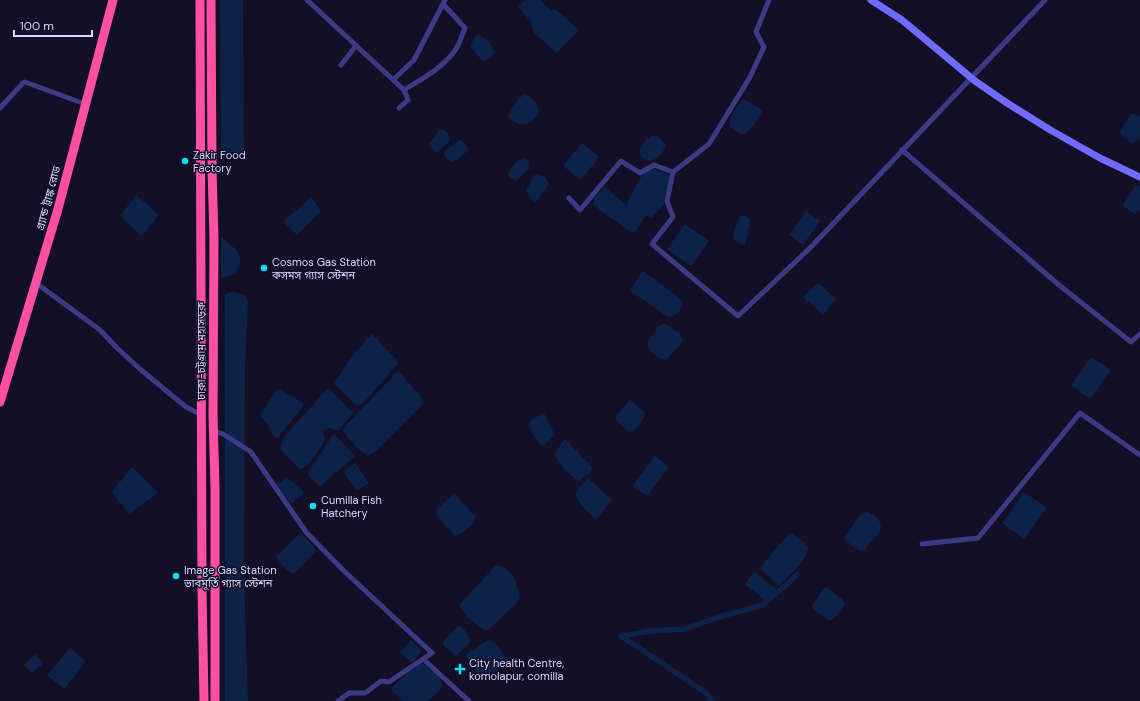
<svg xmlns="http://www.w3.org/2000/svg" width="1140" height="701" viewBox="0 0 1140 701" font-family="'DM Sans','Noto Sans Bengali',sans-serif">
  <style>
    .water { fill: #0c2248 }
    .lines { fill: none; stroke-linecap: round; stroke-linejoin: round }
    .canal { stroke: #0c2248; stroke-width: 5.5 }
    .street { stroke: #3d3a85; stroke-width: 5 }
    .secondary { stroke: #6f6bff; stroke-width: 7 }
    .highway { stroke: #ff4fa3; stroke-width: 9 }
    .poi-dot { fill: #00e5ff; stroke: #130f26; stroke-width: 1.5 }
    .labels { text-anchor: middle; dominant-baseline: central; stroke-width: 3; stroke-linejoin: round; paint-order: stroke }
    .poi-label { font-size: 11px; fill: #d9d4ff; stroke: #130f26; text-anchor: start }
    .street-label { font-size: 11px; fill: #d9d4ff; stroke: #130f26 }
  </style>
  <rect width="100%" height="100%" fill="#130f26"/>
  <path class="water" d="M 220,0 L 243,0 L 244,158 L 225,157 L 221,152 Z
    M 525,0 L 540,0 L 551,10 L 554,8 L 579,30 L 557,53 L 534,33 L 531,22 L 518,7 Z
    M 480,35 L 487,40 L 495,52 L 494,55 L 483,62 L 471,47 L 471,44 L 476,36 Z
    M 525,94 C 534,100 538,102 539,114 C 528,127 523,128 509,118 C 509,109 517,99 525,94 Z
    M 743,99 L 758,107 L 762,111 C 761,117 747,136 741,134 C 737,133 733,129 730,127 C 727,118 737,106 743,99 Z
    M 1131,114 L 1135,114 L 1140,117 L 1140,137 L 1134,143 L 1131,143 L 1120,134 L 1123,126 Z
    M 443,129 C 456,139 448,142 439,152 L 434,152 L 428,145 L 440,130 Z
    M 653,135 L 659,137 L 666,146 C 661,156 652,166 641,157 L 639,151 L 646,140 Z
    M 459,140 L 465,143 L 469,150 L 452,163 L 444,155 L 444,152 Z
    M 582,143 L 599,157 L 581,180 L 563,166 Z
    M 522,158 L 527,159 L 530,162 L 529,168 L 516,181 L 508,176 L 508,174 L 515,163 Z
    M 655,169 L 670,175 L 664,205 L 651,218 L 648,216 L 645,217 L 636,231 L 632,233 L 593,205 L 595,197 L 605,187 L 626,205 L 639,179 L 646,171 Z
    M 534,175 C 543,175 546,176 549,184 L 537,201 L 535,202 L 531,199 L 526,191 Z
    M 1136,185 L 1140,186 L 1140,210 L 1136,214 L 1134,214 L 1123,206 L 1124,203 Z
    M 136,195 L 159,215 L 142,236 L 120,216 Z
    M 311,197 L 321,211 L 297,235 L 283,222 Z
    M 806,211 L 820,221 L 803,245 L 789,235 Z
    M 744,215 L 750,220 L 750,224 L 745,245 L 742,245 L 734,240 L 733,235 L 739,217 Z
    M 685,224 L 709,241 L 691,266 L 667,249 Z
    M 221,237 C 235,248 248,256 235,274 L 221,278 Z
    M 641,272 L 645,272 L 682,300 C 685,308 678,313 672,317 L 668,317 L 630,291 Z
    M 818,283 L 836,299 L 823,315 L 803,297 Z
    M 232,292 C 239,293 246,293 248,302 L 245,369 L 244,575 L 248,701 L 225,701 L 225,294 Z
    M 662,324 L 665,324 L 679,333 L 683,339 L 680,345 L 666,360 C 657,358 648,353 647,343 L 658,327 Z
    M 372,334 L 397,360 L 398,363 L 368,398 L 358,407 L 334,383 L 356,351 Z
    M 1091,357 L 1111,370 L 1090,399 L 1071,385 Z
    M 398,371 L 400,372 L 423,400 L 424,403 L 379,448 L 369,456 C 361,452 346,438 343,430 L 347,424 Z
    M 329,388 L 353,413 L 338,431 L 330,428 L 325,429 L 323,433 L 325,440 C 320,448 309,468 300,469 L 281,450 L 281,443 L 284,437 L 327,389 Z
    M 279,389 L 302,402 L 304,405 L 277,439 L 271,433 L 269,425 L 260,416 L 276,390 Z
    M 630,400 L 644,412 L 645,415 C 642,422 636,430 630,433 L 617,421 L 615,417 Z
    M 543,413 L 544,413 L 555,435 L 542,447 L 537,440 L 528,426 L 530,421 Z
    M 333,435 L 335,435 L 355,456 L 320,486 L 308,475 L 308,472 Z
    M 564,440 L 566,440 L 592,467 L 591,472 L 578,481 L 563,468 L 554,454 Z
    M 655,456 L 666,465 L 668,468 L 647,496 L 633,487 L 634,483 Z
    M 355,463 L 369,483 L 357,491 L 344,473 L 345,470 Z
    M 132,467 L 158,493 L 129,514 L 112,492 Z
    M 286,477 L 301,488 L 304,494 L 291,504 L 276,486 Z
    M 588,478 L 611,499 L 611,501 L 596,520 C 591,515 575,501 576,494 C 577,489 584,482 588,478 Z
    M 1024,492 L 1047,508 L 1024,539 L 1002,523 Z
    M 454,493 L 475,516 C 474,525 464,533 455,536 L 438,517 L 436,510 Z
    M 867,511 C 882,520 886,526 873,540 C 869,544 866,548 862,552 L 851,545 L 844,538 L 859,516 Z
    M 300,533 L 302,534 L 314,547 L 315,552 L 294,574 C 287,571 278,563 277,556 Z
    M 789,533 L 791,533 C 795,536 806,542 808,547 C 810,557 787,578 780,585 L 778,585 L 760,568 Z
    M 496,565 C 512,566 519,586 520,599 L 515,605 L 489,629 L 485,631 L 467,617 L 459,605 Z
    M 754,572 L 755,572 L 776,589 L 776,591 L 766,601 L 745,584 Z
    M 825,587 L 827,587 L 843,600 L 845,604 L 834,619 L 829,621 L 813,609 L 812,606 Z
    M 459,625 L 464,629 L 471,640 L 470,643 L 456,656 L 444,646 L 443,642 Z
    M 411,640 L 422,651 L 413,662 L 411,662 L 400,652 Z
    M 488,640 C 497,640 507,656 506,665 L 482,679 L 479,678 L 466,657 L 467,654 Z
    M 70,648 L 86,662 L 64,689 L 47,675 Z
    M 35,654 L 44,663 L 32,673 L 24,665 Z
    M 422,663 C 428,666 445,679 442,687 C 440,692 432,697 428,701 L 403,701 L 392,691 L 391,688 L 416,666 Z"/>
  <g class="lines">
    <path class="canal" d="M 712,701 L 706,693 L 621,636 L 651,631 L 685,629 L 722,616 L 763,605 L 797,575"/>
    <path class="street" d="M 307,0 L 404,90 L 408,100 L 399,108
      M 769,0 L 756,32 L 764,47 L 750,77 L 709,144 L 673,172 L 667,201 L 673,217 L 652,244 L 738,316 L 811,247 L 1045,0
      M 341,65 L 356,46
      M 393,80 L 414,60 L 445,0
      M 404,90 C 423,78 443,68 456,49 C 460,43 462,35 465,28 L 443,4
      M 0,108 L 23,83 L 25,82 L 85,104
      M 902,150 L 1059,285 L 1131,342 L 1140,334
      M 569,198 L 580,210 L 621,161 L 640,173 L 654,165 L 673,172
      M 36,283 L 100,330 L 117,348 L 140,369 L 186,407 L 202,415
      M 214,431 L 223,434 L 251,452 L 306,532 L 343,570 L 432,653 L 389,682 L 381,681 L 365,693 L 349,693 L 338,701
      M 922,544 L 978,538 L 1080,413 L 1140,455
      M 423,659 L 469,701"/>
    <path class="secondary" d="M 871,0 L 902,20 L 975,81 L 1007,103 L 1052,131 L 1100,158 L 1140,177"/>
    <path class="highway" d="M 200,0 L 202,589 L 204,701
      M 211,0 L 212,170 L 214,238 L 213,415 L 215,488 L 215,701
      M 0,402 L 58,209 L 113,0"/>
  </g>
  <g class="poi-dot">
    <circle cx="185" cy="161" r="4"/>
    <circle cx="264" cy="268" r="4"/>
    <circle cx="313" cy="506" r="4"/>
    <circle cx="176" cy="576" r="4"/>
    <path d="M458 663h4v4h4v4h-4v4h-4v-4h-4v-4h4z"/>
  </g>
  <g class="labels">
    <g class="poi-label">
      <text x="193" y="155">Zakir Food<tspan x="193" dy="13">Factory</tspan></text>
      <text x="272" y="262">Cosmos Gas Station<tspan x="272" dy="13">কসমস গ্যাস স্টেশন</tspan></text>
      <text x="321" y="500">Cumilla Fish<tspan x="321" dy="13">Hatchery</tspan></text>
      <text x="184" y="570">Image Gas Station<tspan x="184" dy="13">ভাবমূর্তি গ্যাস স্টেশন</tspan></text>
      <text x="469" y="663">City health Centre,<tspan x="469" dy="13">komolapur, comilla</tspan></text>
    </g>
    <g class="street-label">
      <text transform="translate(48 198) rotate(-75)">গ্র্যান্ড ট্রাঙ্ক রোড</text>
      <text transform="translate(201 351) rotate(-90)">ঢাকা-চট্টগ্রাম মহাসড়ক</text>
    </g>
  </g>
  <path d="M14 30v6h78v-6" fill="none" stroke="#d9d4ff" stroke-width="2"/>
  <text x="20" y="30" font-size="12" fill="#d9d4ff" stroke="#130f26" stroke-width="3" paint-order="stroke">100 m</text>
</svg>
